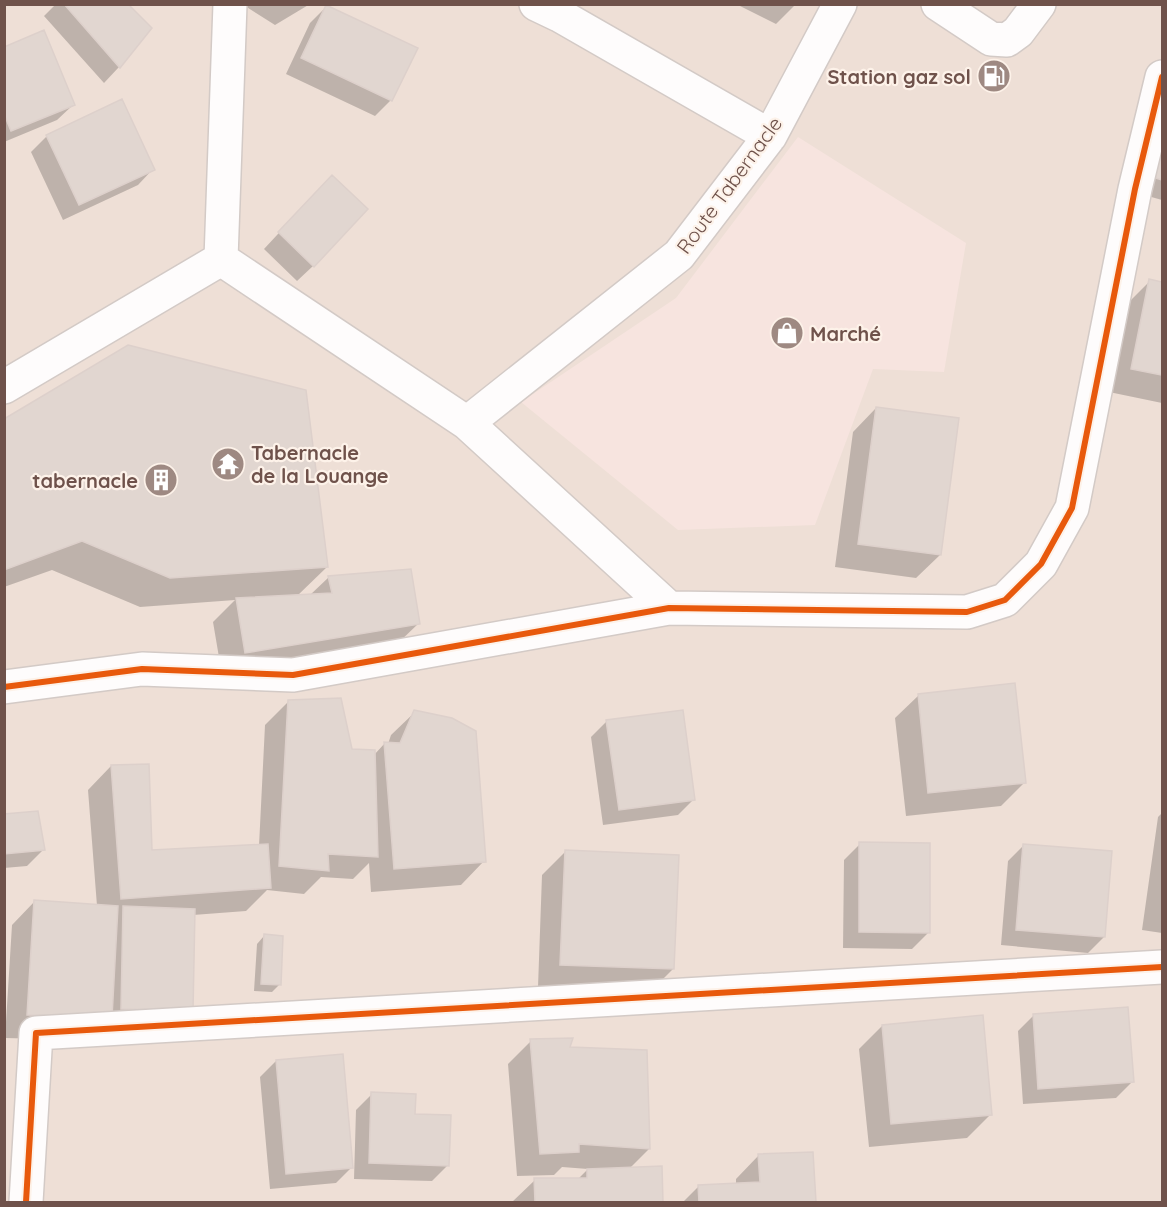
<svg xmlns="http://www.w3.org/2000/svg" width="1167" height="1207" viewBox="0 0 1167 1207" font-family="Quicksand,sans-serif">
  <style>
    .residential { fill: #eedfd6 }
    .commercial { fill: #f7e4df }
    .shadow { fill: #0003 }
    .building { fill: #e1d6d0; stroke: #ddd0cb; stroke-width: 1.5 }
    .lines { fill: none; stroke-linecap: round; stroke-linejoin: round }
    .minor-casing { stroke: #d3cac6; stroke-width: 36 }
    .minor { stroke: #fefcfc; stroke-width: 33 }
    .cycleway-casing { stroke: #fdf2e9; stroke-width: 10 }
    .cycleway { stroke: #e8590c; stroke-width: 6 }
    .labels { text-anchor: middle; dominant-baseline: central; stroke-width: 4.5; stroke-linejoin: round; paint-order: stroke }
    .poi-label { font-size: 20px; font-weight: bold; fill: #6f524b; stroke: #fdf2e9; text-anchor: end }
    .street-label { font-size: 20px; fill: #6f524b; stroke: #fdf2e9 }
  </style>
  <rect width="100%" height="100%" fill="#f5eee8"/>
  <path class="residential" d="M 5,5 L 1162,5 L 1162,1202 L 5,1202 Z"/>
  <path class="commercial" d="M 798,137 L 966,243 L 944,372 L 873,369 L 815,525 L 678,530 L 521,402 L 676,298 Z"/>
  <path class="shadow" d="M 56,4 L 125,4 L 119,67 L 104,83 L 44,16 Z
    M 242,4 L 310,4 L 275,25 Z
    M 736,4 L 796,4 L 776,24 Z
    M 326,7 L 391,100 L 375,116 L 286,74 L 310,23 Z
    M 4,48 L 73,105 L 57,120 L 4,142 Z
    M 1162,102 L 1162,200 L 1137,193 Z
    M 47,136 L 153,169 L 138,185 L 63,220 L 31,152 Z
    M 316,193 L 313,266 L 297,281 L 264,249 Z
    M 1150,281 L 1162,283 L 1162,403 L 1109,392 L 1127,304 Z
    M 876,408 L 940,555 L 916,578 L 835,567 L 853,432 Z
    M 4,421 L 327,567 L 297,596 L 310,595 L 329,577 L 419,623 L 395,646 L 222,675 L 213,622 L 235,600 L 140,607 L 52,570 L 4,587 Z
    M 919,695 L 1024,783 L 1001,806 L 906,816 L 895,718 Z
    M 288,702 L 351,751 L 374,755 L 385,743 L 388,744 L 391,735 L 415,712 L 484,861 L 461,885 L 371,892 L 369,863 L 353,879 L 321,877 L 304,894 L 267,890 L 246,911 L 193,915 L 191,1011 L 87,1040 L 5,1038 L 12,925 L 35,901 L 97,906 L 88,790 L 111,766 L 151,852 L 259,846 L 265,725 Z
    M 607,721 L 694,799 L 678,815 L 603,825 L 591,737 Z
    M 1162,813 L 1162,933 L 1142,930 L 1158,817 Z
    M 4,816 L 43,850 L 27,866 L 4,868 Z
    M 860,844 L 928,933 L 912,949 L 843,948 L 844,860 Z
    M 1024,845 L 1104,937 L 1088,953 L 1001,945 L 1008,861 Z
    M 565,852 L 673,969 L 650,992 L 538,987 L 542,875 Z
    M 264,936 L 280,984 L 272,992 L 254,991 L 257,944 Z
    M 1034,1015 L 1132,1082 L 1116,1098 L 1023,1104 L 1018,1031 Z
    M 882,1026 L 990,1115 L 967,1138 L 869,1147 L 859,1049 Z
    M 531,1041 L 569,1048 L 649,1149 L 629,1169 L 660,1168 L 661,1202 L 512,1202 L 535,1180 L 578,1179 L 588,1169 L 562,1167 L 554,1175 L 517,1176 L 508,1064 Z
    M 276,1061 L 352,1167 L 336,1183 L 270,1189 L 260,1077 Z
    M 372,1094 L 413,1115 L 448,1165 L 432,1181 L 354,1179 L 356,1110 Z
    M 812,1153 L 814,1202 L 683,1202 L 699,1186 L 736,1185 L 736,1179 L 759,1155 Z"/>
  <path class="building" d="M 64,4 L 128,4 L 152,28 L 120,68 Z
    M 326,5 L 418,48 L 392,101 L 301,58 Z
    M 44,30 L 75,105 L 11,131 L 4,114 L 4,47 Z
    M 122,99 L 155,170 L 79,205 L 46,135 Z
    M 1162,139 L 1162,180 L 1152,177 Z
    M 332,175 L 368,209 L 314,267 L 278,232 Z
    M 1149,279 L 1162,282 L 1162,375 L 1131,369 Z
    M 128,345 L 306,390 L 328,567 L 170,578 L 82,541 L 4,570 L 4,419 Z
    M 876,407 L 959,418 L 941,555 L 858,544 Z
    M 411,569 L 420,624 L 245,653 L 236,598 L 332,593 L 328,576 Z
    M 1015,683 L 1026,783 L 928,793 L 918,694 Z
    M 341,698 L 352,749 L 375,750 L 378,857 L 328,854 L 329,871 L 279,866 L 288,700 Z
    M 414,710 L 452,718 L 476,731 L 486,862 L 394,869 L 384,742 L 400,743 Z
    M 683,710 L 695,800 L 619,810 L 606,720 Z
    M 149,764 L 152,850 L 268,844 L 271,888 L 121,899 L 111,765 Z
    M 38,811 L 45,850 L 4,854 L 4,814 Z
    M 859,842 L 930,843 L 930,933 L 859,932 Z
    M 1023,844 L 1112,851 L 1105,937 L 1016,930 Z
    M 565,850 L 679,855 L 674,969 L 560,965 Z
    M 34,900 L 118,906 L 112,1017 L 27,1015 Z
    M 123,906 L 195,909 L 193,1011 L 121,1009 Z
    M 264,934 L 283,936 L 281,985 L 261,984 Z
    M 1128,1007 L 1134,1082 L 1038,1089 L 1033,1014 Z
    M 983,1015 L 992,1115 L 891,1124 L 882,1025 Z
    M 573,1038 L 570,1047 L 647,1050 L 650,1149 L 579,1144 L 579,1152 L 540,1154 L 530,1039 Z
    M 343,1054 L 353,1168 L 286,1174 L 276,1060 Z
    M 371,1092 L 416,1094 L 415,1114 L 451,1115 L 449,1166 L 369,1163 Z
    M 813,1152 L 816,1202 L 699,1202 L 698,1185 L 760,1182 L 758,1154 Z
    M 662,1166 L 663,1202 L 535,1202 L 534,1178 L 587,1178 L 587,1169 Z"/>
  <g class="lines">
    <defs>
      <path id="minor" d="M 536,4 L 559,15 L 770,136
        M 938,4 L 991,39 L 1007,40 L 1018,32 L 1039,4
        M 221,259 L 230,4
        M 4,387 L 221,259 L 467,423 L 669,608
        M 467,423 L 679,255 L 770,136 L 840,4
        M 4,687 L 142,669 L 293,675 L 669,608 L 967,612 L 1005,600 L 1041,564 L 1072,508 L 1135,189 L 1162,77
        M 26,1202 L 36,1033 L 1162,967"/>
    </defs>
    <use href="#minor" class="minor-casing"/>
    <use href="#minor" class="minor"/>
    <defs>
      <path id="cycleway" d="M 4,687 L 142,669 L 293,675 L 669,608 L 967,612 L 1005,600 L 1041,564 L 1072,508 L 1135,189 L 1162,77
        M 26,1202 L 36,1033 L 1162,967"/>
    </defs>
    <use href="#cycleway" class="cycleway-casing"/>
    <use href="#cycleway" class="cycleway"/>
  </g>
  <defs>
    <symbol id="fuel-disc" viewBox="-11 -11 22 22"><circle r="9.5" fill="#9e8982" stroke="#fdf2e9"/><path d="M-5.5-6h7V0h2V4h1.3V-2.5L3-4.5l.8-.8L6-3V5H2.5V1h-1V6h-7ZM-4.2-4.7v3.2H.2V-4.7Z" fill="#fff"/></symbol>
    <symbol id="shop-disc" viewBox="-11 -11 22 22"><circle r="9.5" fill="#9e8982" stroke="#fdf2e9"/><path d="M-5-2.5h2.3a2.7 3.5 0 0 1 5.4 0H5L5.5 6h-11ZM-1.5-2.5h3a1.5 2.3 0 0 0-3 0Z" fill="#fff"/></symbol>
    <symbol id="temple-disc" viewBox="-11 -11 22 22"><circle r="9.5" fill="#9e8982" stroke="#fdf2e9"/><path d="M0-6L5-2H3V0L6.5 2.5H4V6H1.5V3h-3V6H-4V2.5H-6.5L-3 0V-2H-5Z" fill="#fff"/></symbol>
    <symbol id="building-disc" viewBox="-11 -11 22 22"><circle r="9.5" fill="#9e8982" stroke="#fdf2e9"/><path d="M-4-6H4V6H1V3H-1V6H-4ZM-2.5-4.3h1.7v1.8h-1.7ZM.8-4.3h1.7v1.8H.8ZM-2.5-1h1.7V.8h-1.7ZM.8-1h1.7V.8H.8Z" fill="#fff"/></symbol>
  </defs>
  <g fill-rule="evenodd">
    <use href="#fuel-disc" x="975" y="57" width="38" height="38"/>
    <use href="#shop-disc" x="768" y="314" width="38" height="38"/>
    <use href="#temple-disc" x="209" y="445" width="38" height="38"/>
    <use href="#building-disc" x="142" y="461" width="38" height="38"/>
  </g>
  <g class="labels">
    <g class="poi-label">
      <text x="971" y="76">Station gaz sol</text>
      <text x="810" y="333" text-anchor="start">Marché</text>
      <text x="251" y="452" text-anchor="start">Tabernacle<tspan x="251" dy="23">de la Louange</tspan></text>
      <text x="138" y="480">tabernacle</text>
    </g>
    <g class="street-label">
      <text transform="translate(729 185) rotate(-54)">Route Tabernacle</text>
    </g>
  </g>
  <rect width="1167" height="1207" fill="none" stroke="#6f524b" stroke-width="12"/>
</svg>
